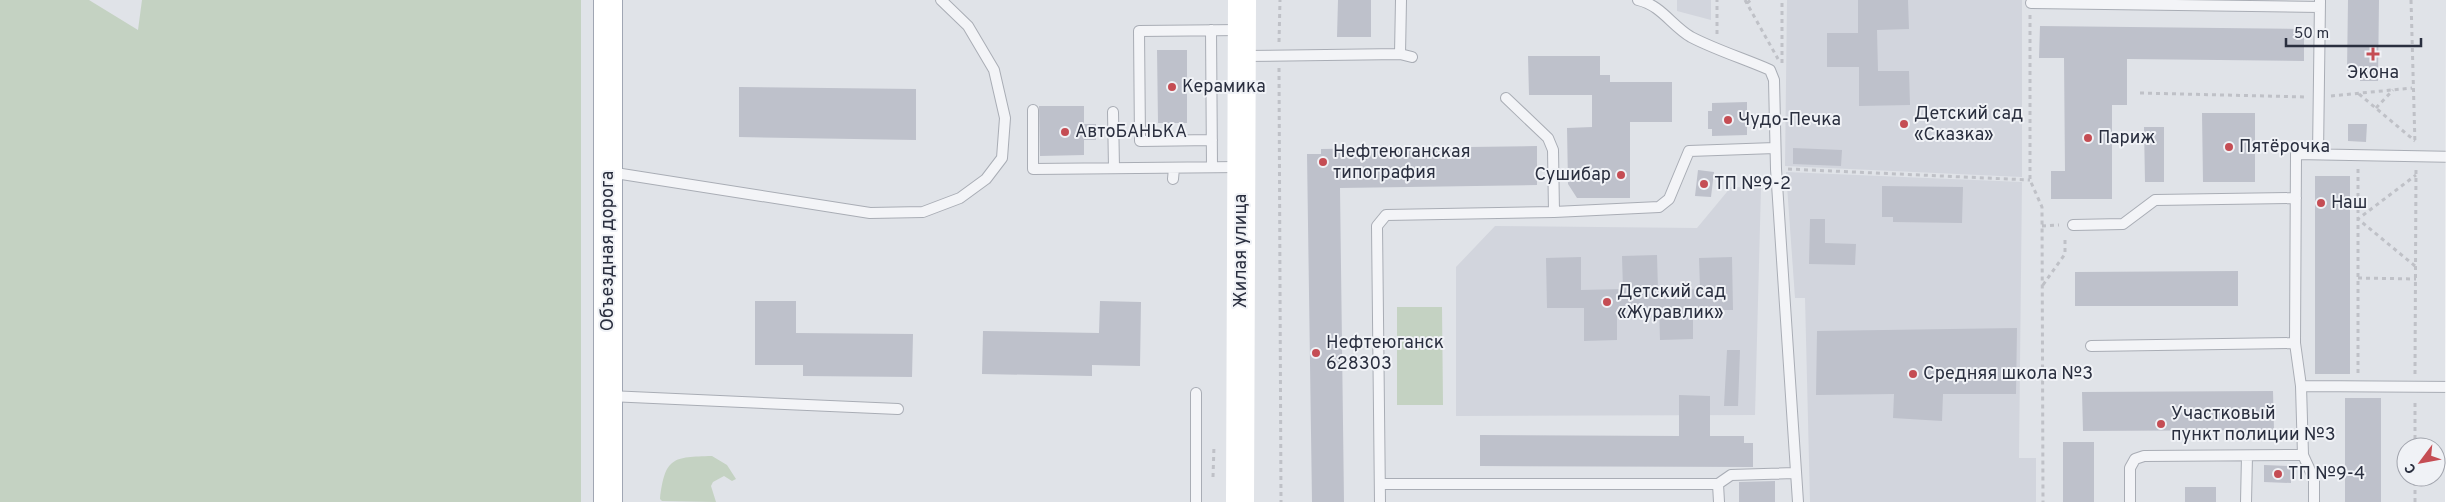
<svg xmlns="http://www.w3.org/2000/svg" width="2461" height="502" viewBox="0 0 2461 502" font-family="Overpass,sans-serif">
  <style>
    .built { fill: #d2d5dd }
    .green { fill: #c4d2c2 }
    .building { fill: #bec1cb }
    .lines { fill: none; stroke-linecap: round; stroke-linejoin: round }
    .service-casing { stroke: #a9adb5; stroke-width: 12 }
    .primary-casing { stroke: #a0a6b3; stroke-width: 30 }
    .path { stroke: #bfc1c7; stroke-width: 3; stroke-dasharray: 4 4; stroke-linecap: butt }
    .service { stroke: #f3f4f7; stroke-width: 10 }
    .secondary { stroke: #fff; stroke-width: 28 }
    .primary { stroke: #fff; stroke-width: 28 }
    .poi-dot { fill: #c54d54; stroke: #f0f2f6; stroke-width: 2 }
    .labels { text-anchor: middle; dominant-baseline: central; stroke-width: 4; stroke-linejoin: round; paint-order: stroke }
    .poi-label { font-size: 18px; fill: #2a2f3f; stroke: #f0f2f6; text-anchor: start }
    .street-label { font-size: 18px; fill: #2a2f3f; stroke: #f0f2f6 }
  </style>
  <rect width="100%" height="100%" fill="#e0e3e8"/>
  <path class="built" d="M 1677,0 L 1711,0 L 1711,20 L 1677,11 Z
    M 1787,0 L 2022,0 L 2022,177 L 1785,166 Z
    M 1786,172 L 2022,182 L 2019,458 L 2036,458 L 2036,502 L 1810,502 L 1805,298 L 1795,298 Z
    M 1731,187 L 1761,188 L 1755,415 L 1456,416 L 1456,267 L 1495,226 L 1697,228 Z"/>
  <path class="green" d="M 0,0 L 89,0 L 138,30 L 142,0 L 581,0 L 581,502 L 0,502 Z
    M 1397,307 L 1442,307 L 1443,405 L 1397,405 Z
    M 712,456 L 727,465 L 736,479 L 732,481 L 724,476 L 713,482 L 711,486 L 716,502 L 662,501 L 660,499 C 665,457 673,457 712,456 Z"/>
  <path class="building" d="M 1338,0 L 1371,0 L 1371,37 L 1337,37 Z
    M 1858,0 L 1908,0 L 1909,29 L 1877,30 L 1878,71 L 1909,71 L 1910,105 L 1859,106 L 1859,67 L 1827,67 L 1827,33 L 1858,33 Z
    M 2348,0 L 2379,0 L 2378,81 L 2360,81 L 2360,72 L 2347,71 Z
    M 2040,26 L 2304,29 L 2304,61 L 2127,59 L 2127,105 L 2112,105 L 2112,199 L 2051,199 L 2051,171 L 2065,171 L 2064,58 L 2039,58 Z
    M 1157,50 L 1187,50 L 1187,123 L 1158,123 Z
    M 1528,56 L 1600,56 L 1600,75 L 1610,75 L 1610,82 L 1672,82 L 1672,122 L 1630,122 L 1630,198 L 1577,198 L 1568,184 L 1567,128 L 1592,127 L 1592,95 L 1529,95 Z
    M 739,87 L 916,89 L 916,140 L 739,137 Z
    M 1747,102 L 1747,135 L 1712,136 L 1712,129 L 1708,129 L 1708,111 L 1712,111 L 1712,103 Z
    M 1039,106 L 1084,106 L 1084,124 L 1096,124 L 1096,140 L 1084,140 L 1084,155 L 1040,156 Z
    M 2202,113 L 2255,113 L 2255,182 L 2203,182 Z
    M 2348,124 L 2367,124 L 2366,142 L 2348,141 Z
    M 2144,127 L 2164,127 L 2164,182 L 2145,182 Z
    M 1537,146 L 1537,185 L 1340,188 L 1344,502 L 1312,502 L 1307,154 L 1321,154 L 1321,149 Z
    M 1793,148 L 1842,150 L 1841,166 L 1793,164 Z
    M 1698,170 L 1714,172 L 1711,197 L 1695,196 Z
    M 2315,176 L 2350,176 L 2350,374 L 2315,374 Z
    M 1882,186 L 1963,187 L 1962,223 L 1893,222 L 1893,217 L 1882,217 Z
    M 1810,219 L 1825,219 L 1825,243 L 1856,244 L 1855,265 L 1809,264 Z
    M 1657,255 L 1658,290 L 1700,289 L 1699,258 L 1732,257 L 1733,310 L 1693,310 L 1693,339 L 1660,340 L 1659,308 L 1617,309 L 1617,340 L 1584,341 L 1584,308 L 1547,308 L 1546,258 L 1581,257 L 1581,290 L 1623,289 L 1622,256 Z
    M 2238,271 L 2238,306 L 2075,306 L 2075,272 Z
    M 755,301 L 796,301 L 796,333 L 913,334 L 912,377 L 803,376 L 803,365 L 755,365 Z
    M 1100,301 L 1141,302 L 1140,366 L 1092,365 L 1092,376 L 982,374 L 983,331 L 1099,333 Z
    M 2017,328 L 2016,394 L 1943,394 L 1942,421 L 1893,418 L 1894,394 L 1816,395 L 1817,331 Z
    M 1727,350 L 1740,350 L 1738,406 L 1724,406 Z
    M 2273,391 L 2274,430 L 2083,431 L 2082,392 Z
    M 1679,395 L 1710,396 L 1710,436 L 1744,436 L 1744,443 L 1753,443 L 1753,467 L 1480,466 L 1480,435 L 1679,436 Z
    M 2345,398 L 2381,398 L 2381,502 L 2345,502 Z
    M 2063,442 L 2094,442 L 2094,502 L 2063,502 Z
    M 2264,465 L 2291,466 L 2291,483 L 2264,482 Z
    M 1775,481 L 1775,502 L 1739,502 L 1739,482 Z
    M 2185,487 L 2216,487 L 2216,502 L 2185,502 Z"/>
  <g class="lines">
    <defs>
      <path id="service" d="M 1638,0 C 1661,5 1672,26 1691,37 C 1716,50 1745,59 1770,70 L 1774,80 L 1776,169 L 1798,502
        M 2031,3 L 2320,7
        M 1211,30 L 1212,167
        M 1400,54 L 1412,57
        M 1243,56 L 1400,54 L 1401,0
        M 1506,98 L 1548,138 L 1553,150 L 1554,212
        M 1033,110 L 1033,169 L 1240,167
        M 1113,112 L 1114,168
        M 1212,140 L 1140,141 L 1139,31 L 1241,30
        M 2318,154 L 2320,1
        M 609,172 L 870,213 L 923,212 L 960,198 L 986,179 L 1002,158 L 1005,118 L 994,70 L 968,26 L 941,0
        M 1173,179 L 1174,168
        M 2073,225 L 2123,224 L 2155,200 L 2296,198
        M 2091,346 L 2295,343
        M 2301,386 L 2458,387
        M 1196,393 L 1196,502
        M 609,396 L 898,409
        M 1380,484 L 1718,484 L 1719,502
        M 1718,484 L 1731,475 L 1795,473
        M 1380,502 L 1377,226 L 1386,215 L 1554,212 L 1659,207 L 1669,199 L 1689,151 L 1775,148
        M 2130,502 L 2130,468 L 2135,459 L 2144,456 L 2303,455
        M 2246,502 L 2247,456
        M 2314,502 L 2314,479 L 2303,455 L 2301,386 L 2295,343 L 2296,154 L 2459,157"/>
      <path id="primary" d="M 608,0 L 608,502"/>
    </defs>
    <use href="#service" class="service-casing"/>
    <use href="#primary" class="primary-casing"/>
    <path class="path" d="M 1745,0 L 1778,59
      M 2411,0 L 2415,144
      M 1747,3 L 1751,0
      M 2030,15 L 2030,180 L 2042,207 L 2043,502
      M 1717,34 L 1717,0
      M 1279,42 L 1280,0
      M 1782,63 L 1782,0
      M 1279,68 L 1281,502
      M 2140,93 L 2307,97
      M 2359,94 L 2415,141
      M 2331,96 L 2412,88
      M 2376,108 L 2393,90
      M 1788,169 L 2030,180
      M 2042,226 L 2059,225
      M 2415,266 L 2358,219 L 2416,175
      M 2358,278 L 2416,279
      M 2043,285 L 2065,254 L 2065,236
      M 2358,373 L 2358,167
      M 2415,374 L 2416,168
      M 2415,447 L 2415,400
      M 1213,477 L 1214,446
      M 2415,502 L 2415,477"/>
    <use href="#service" class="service"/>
    <path class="secondary" d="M 1240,502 L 1242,0
      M 2459,502 L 2460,0"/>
    <use href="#primary" class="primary"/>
  </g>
  <g class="poi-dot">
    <path d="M2370.5 46.5h5v5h5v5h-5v5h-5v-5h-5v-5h5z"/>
    <circle cx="1172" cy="87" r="5"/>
    <circle cx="1728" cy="120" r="5"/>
    <circle cx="1904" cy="124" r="5"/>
    <circle cx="1065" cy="132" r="5"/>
    <circle cx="2088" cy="138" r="5"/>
    <circle cx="2229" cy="147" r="5"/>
    <circle cx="1323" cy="162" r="5"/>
    <circle cx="1621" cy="175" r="5"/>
    <circle cx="1704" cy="184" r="5"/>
    <circle cx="2321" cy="203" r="5"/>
    <circle cx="1607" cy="302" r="5"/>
    <circle cx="1316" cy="353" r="5"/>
    <circle cx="1913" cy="374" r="5"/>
    <circle cx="2161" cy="424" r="5"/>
    <circle cx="2278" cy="474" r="5"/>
  </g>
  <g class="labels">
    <g class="poi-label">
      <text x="2373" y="73" text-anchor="middle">Экона</text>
      <text x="1182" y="87">Керамика</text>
      <text x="1914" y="114">Детский сад<tspan x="1914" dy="21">«Сказка»</tspan></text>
      <text x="1738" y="120">Чудо-Печка</text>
      <text x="1075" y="132">АвтоБАНЬКА</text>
      <text x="2098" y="138">Париж</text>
      <text x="2239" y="147">Пятёрочка</text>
      <text x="1333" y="152">Нефтеюганская<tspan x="1333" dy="21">типография</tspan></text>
      <text x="1611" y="175" text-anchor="end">Сушибар</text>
      <text x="1714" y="184">ТП №9-2</text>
      <text x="2331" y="203">Наш</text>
      <text x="1617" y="292">Детский сад<tspan x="1617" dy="21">«Журавлик»</tspan></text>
      <text x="1326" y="343">Нефтеюганск<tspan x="1326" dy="21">628303</tspan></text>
      <text x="1923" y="374">Средняя школа №3</text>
      <text x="2171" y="414">Участковый<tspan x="2171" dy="21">пункт полиции №3</tspan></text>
      <text x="2288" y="474">ТП №9-4</text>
    </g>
    <g class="street-label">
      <text transform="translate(608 251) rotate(-90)">Объездная дорога</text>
      <text transform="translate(1241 251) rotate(-90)">Жилая улица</text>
    </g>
  </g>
  <g transform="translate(2421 462) rotate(238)"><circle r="24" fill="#f0f2f6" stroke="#a1a4ad"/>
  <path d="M0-4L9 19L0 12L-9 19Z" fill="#c54d54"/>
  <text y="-8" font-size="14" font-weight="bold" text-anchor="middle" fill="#2a2f3f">С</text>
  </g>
  <path d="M2286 38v8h135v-8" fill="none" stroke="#2a2f3f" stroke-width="2.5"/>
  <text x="2294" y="38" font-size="15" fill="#2a2f3f" stroke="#f0f2f6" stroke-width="4" paint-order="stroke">50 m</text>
</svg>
